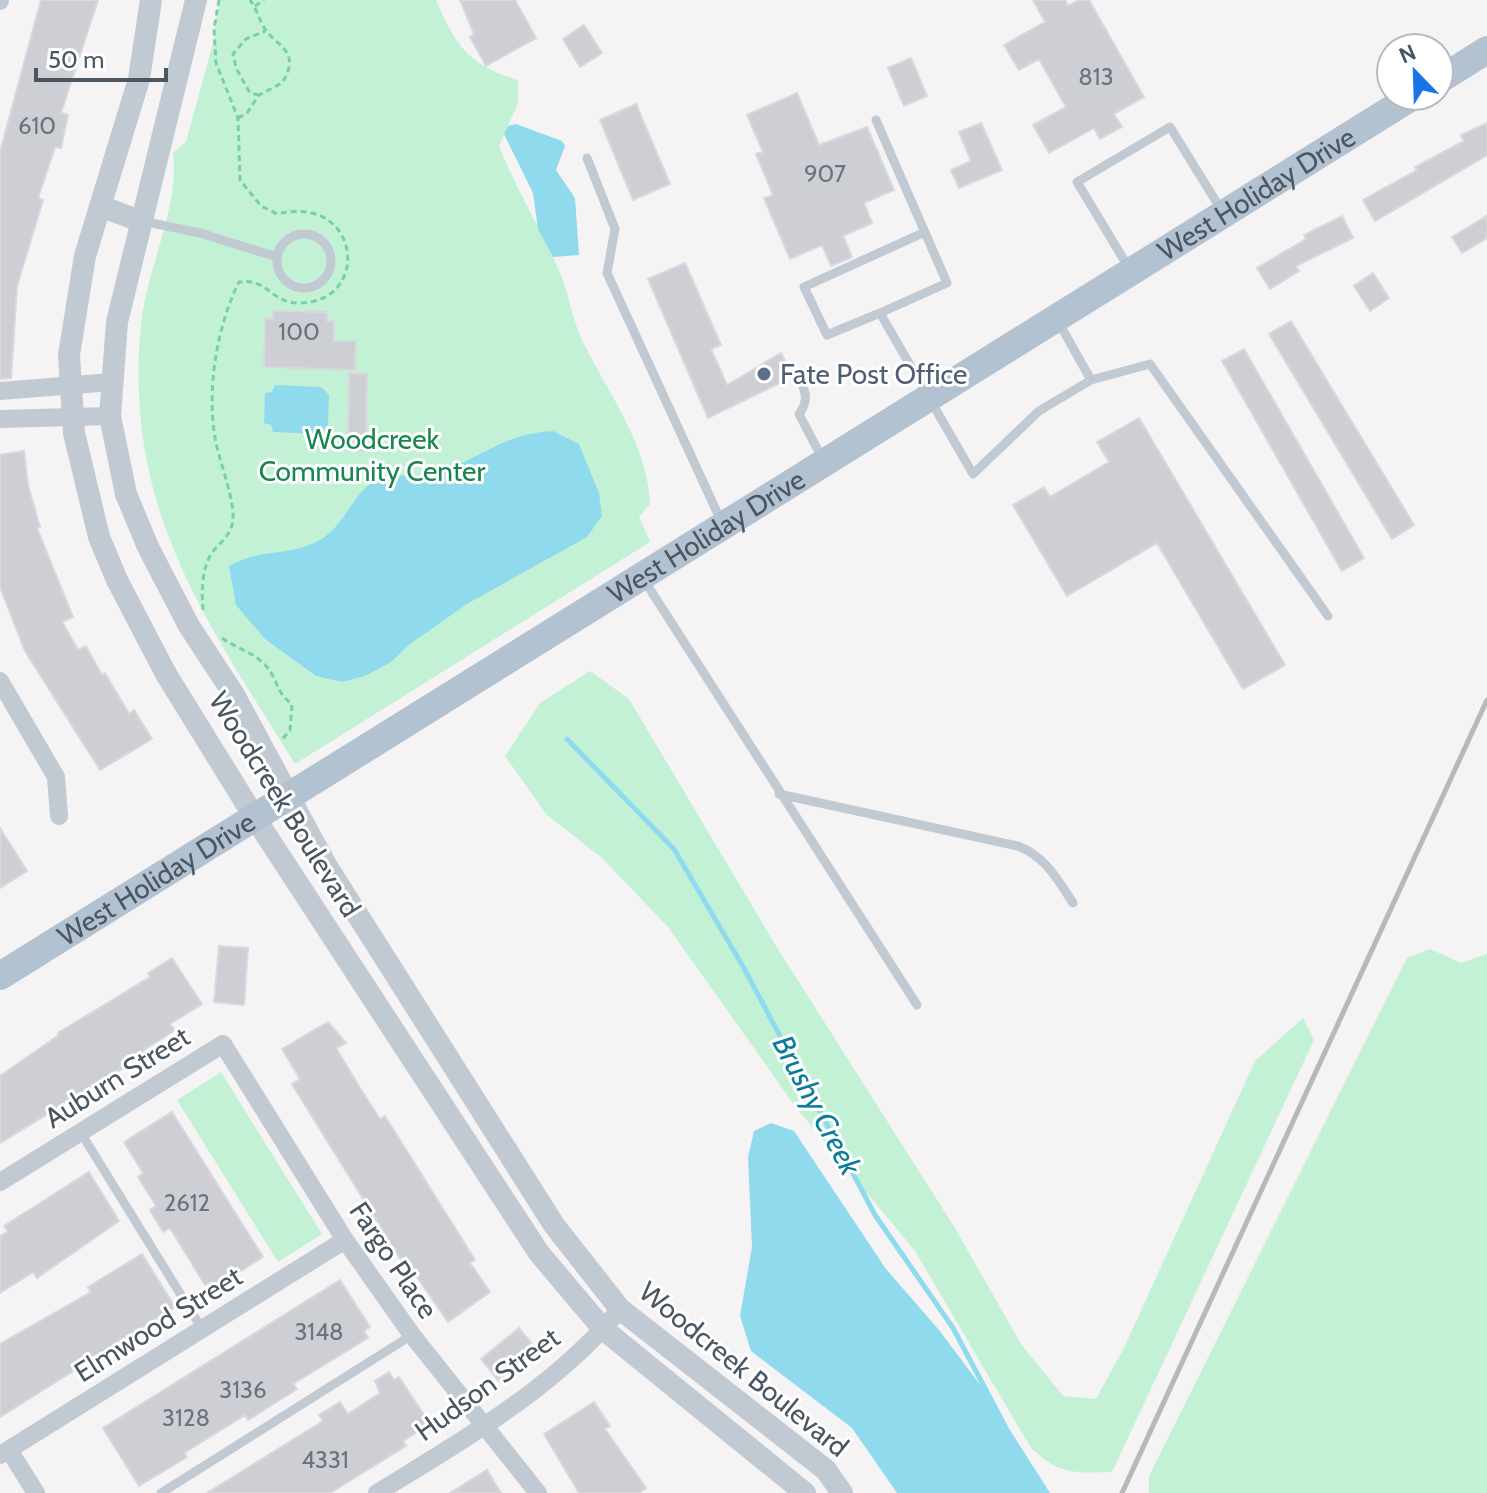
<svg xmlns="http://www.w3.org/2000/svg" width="1487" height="1493" viewBox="0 0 1487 1493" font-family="Cabin,sans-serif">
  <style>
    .green { fill: #c3f1d5 }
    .water { fill: #90daee }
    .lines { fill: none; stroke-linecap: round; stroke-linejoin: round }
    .stream { stroke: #90daee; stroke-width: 5 }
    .building { fill: #cdcfd5; stroke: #d7d9de; stroke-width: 2 }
    .path { stroke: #7ad0a6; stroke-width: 3; stroke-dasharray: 6 4; stroke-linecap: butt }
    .service { stroke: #c1cad2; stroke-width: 9 }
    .minor { stroke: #c1cad2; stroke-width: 18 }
    .tertiary { stroke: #c1cad2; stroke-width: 22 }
    .primary { stroke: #b3c2d1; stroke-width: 28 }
    .rail { stroke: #b5b8bd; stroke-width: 5 }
    .service-dot { fill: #5c6f8a; stroke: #fff; stroke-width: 3 }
    .labels { text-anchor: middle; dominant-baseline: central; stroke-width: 6; stroke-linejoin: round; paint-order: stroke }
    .number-label { font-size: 24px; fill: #6b747e }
    .street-label { font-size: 28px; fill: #4a5661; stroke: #fff }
    .service-label { font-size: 28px; fill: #4e5e75; stroke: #fff; text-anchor: start }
    .park-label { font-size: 28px; fill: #17864f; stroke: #fff }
    .water-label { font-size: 30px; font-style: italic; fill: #0c7c9b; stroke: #fff }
  </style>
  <rect width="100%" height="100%" fill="#f5f3f3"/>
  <path class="green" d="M 219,0 L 436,0 C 456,46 468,65 518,80 L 518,103 L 499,146 C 517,192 544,233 562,278 C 570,299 573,322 583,342 C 608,393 648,445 650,504 L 639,517 L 650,542 L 295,764 C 204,617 123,507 141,324 C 147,268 180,206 173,153 L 186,142 L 213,43 Z
    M 590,671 L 629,699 L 776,946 L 955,1228 L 1021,1344 L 1063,1396 L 1096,1399 L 1123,1350 L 1255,1061 L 1303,1018 L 1314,1040 L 1112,1472 C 1073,1473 1060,1475 1031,1448 L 915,1251 L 795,1106 L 668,927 L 602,858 L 547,815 L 505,756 L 540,703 Z
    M 1430,949 L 1461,963 L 1487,954 L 1487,1493 L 1149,1493 L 1149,1476 L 1407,958 Z
    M 221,1072 L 322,1234 L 278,1262 L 177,1100 Z"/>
  <path class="water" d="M 516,124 L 562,141 L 565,146 L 556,170 L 575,198 L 579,255 L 553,257 L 538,229 L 533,193 L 504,134 L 508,126 Z
    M 275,385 L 321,387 L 329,395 L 328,425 L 320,434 L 273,432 L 271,425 L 264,423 L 265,393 L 272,392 Z
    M 553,431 L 579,444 L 599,493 L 602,516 L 587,537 L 467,604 L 410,644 L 391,662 L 365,676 L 342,682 L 316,676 L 265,639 L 236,605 L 229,566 C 257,549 289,556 316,542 C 343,529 348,502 369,485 C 386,471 409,478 428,474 C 477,464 497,434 553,431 Z
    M 771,1123 L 794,1131 L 886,1269 L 939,1330 L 987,1394 L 1050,1493 L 897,1493 L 852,1428 L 751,1351 L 740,1316 L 752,1247 L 748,1157 L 754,1131 Z"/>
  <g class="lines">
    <path class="stream" d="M 567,739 L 674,849 L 745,970 L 875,1215 L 953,1328 L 1005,1426"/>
  </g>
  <path class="building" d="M 41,0 L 98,0 L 61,113 L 68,115 L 61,148 L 55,147 L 38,198 L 43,200 L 17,286 L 11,378 L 0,379 L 0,152 Z
    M 460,0 L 515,0 L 536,38 L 486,66 L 470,37 L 474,34 Z
    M 1033,0 L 1065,0 L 1068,6 L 1079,0 L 1089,0 L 1144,97 L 1114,114 L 1122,127 L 1100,139 L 1094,128 L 1049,153 L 1033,125 L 1066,107 L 1039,59 L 1019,70 L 1004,45 L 1045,22 Z
    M 584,25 L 602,53 L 580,67 L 563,39 Z
    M 911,58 L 927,96 L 904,106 L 888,68 Z
    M 797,93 L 819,145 L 867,127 L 894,190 L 864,203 L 872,223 L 843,236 L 852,257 L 831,266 L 822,245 L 790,259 L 764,198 L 773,195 L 756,154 L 763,152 L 747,115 Z
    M 636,104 L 670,184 L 633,200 L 600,120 Z
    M 981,123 L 1002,170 L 959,188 L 951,170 L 971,161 L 959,132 Z
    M 1487,123 L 1487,155 L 1375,221 L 1363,200 L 1417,170 L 1415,167 L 1464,141 L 1461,135 Z
    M 1342,216 L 1353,238 L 1296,266 L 1299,271 L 1270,289 L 1257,268 L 1306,239 L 1304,235 Z
    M 1487,216 L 1487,238 L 1462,253 L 1452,237 Z
    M 685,263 L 721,345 L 711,349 L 727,385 L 781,353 L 788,366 L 781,371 L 786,380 L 708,418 L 648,279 Z
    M 1373,273 L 1389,298 L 1370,311 L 1354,286 Z
    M 273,311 L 327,312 L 327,321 L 334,321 L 334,341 L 356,341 L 355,370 L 264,367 L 265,318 L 273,319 Z
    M 1291,321 L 1414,525 L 1392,539 L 1269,334 Z
    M 1244,349 L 1364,558 L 1342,571 L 1222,361 Z
    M 349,373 L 367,374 L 366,451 L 348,451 Z
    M 1139,418 L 1285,665 L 1243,689 L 1157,543 L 1067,596 L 1013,505 L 1044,487 L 1050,497 L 1109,462 L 1097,442 Z
    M 24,451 L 28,485 L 40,527 L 37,528 L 73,617 L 62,622 L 78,650 L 86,646 L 102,675 L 105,673 L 129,714 L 134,710 L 152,739 L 100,770 L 25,651 L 0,587 L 0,455 Z
    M 0,828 L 27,871 L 0,888 Z
    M 219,946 L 248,948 L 244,1005 L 214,1002 Z
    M 172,958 L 202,1004 L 170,1024 L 175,1030 L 144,1050 L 146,1054 L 0,1143 L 0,1076 L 59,1035 L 58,1033 L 150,977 L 148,973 Z
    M 328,1022 L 346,1043 L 336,1048 L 360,1088 L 380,1119 L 385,1116 L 475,1260 L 470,1263 L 490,1292 L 448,1322 L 404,1258 L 401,1260 L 292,1084 L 300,1079 L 282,1049 Z
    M 172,1112 L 263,1257 L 214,1288 L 211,1282 L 205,1285 L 170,1228 L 163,1232 L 150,1210 L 156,1206 L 138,1177 L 143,1173 L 124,1142 Z
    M 89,1172 L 119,1221 L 37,1278 L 33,1272 L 0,1293 L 0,1236 L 8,1232 L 4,1226 Z
    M 142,1254 L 175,1307 L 0,1417 L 0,1344 L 91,1292 L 88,1287 Z
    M 340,1280 L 370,1327 L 364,1331 L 368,1338 L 293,1384 L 297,1389 L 248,1420 L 245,1415 L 218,1432 L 184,1453 L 187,1457 L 139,1486 L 103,1428 Z
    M 519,1328 L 536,1349 L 498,1380 L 481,1359 Z
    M 389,1372 L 394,1380 L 399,1377 L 430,1424 L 403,1441 L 406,1446 L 330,1493 L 207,1493 L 323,1421 L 319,1415 L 340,1402 L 348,1414 L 380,1393 L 375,1381 Z
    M 594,1402 L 610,1426 L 605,1429 L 646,1488 L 639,1493 L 579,1493 L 544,1434 Z
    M 487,1470 L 501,1493 L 450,1493 Z"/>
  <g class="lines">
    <path class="path" d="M 255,6 L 264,0
      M 259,95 L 250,93 L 236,68 L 233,54 L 246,39 L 265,31
      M 238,118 L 247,113 L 259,95 L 282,83 C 302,51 277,47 265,29 C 259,20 257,9 250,0
      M 203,610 C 202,593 201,573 210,556 C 219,541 234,536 233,515 C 232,492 221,466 216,443 C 206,393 216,328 239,282 C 269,278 271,304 300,303 C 372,302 361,193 277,214 L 261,206 L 240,180 L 238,118 L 216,63 L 214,29 L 219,0
      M 222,638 C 237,649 254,652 267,667 C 278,680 276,693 292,704 L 290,730 L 281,741"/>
    <path class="service" d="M 876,120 L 947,283 L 880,313 L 973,474 L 1039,411 L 1091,380 L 1059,323
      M 587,158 L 615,229 L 607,273 L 722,523
      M 142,221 L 200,233 L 277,257
      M277 261a27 27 0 1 1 54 0a27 27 0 1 1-54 0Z
      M 1130,270 L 1077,182 L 1170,127 L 1222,211
      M 880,313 L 827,335 L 804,287 L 925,232
      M 796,371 C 804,389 811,398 799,414 L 823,460
      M 1091,380 L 1150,364 L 1328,616
      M 644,580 L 917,1005
      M 779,794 L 1018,846 C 1046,857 1057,879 1073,903
      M 81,1133 L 202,1329
      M 161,1493 L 412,1335"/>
    <path class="minor" d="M 0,1 L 0,0
      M 0,391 L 112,382
      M 0,419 L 110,416
      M 0,681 L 56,777 L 59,816
      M 0,1182 L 223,1044 L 345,1240 L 412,1335 L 538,1493
      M 9,1450 L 36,1493
      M 0,1455 L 345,1240
      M 377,1493 C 463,1440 555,1388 620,1309"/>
    <path class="tertiary" d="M 151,0 L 139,79 L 85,256 L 69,355 L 74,433 L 99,537 L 117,580 L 166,674 L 255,818 L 539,1253 L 603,1329 L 805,1493
      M 196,0 L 117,322 L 110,416 L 126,494 L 148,547 L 189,626 L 233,693 L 326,865 L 554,1225 L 620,1309 L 826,1470 L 842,1493
      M 100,206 L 140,221"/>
    <g class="primary">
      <path d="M 1439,80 L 1487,50"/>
      <path id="s1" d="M 0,976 L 1413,96"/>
    </g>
    <path class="rail" d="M 1122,1493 L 1487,700"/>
  </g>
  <circle class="service-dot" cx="764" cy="374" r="8"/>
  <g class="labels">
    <g class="number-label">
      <text x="1096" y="76">813</text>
      <text x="37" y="125">610</text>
      <text x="825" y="173">907</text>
      <text x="299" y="331">100</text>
      <text x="187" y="1202">2612</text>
      <text x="319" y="1331">3148</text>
      <text x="243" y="1389">3136</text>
      <text x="186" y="1417">3128</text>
      <text x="325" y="1459">4331</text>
    </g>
    <g class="street-label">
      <text stroke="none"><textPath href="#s1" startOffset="1480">West Holiday Drive</textPath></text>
      <text stroke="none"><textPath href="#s1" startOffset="832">West Holiday Drive</textPath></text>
      <text transform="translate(285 804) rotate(58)">Woodcreek Boulevard</text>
      <text stroke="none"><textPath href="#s1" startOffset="184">West Holiday Drive</textPath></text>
      <text transform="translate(117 1077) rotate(-32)">Auburn Street</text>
      <text transform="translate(394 1260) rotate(56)">Fargo Place</text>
      <text transform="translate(158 1324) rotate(-32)">Elmwood Street</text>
      <text transform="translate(744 1369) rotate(39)">Woodcreek Boulevard</text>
      <text transform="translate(487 1384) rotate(-36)">Hudson Street</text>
    </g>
    <g class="service-label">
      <text x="780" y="374">Fate Post Office</text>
    </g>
    <g class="park-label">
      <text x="372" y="439">Woodcreek<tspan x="372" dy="32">Community Center</tspan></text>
    </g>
    <g class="water-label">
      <text transform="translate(817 1105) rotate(62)">Brushy Creek</text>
    </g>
  </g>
  <g transform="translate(1415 72) rotate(337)"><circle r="38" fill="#ffffff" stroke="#b7bbc0" stroke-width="2"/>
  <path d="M0-6L14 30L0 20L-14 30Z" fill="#1a73e8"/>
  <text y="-12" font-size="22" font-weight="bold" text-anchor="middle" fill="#4a5661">N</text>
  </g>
  <path d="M36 68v12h130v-12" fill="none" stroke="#4a5661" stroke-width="4"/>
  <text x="48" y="68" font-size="24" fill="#4a5661" stroke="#ffffff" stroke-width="6" paint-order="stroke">50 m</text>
</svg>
